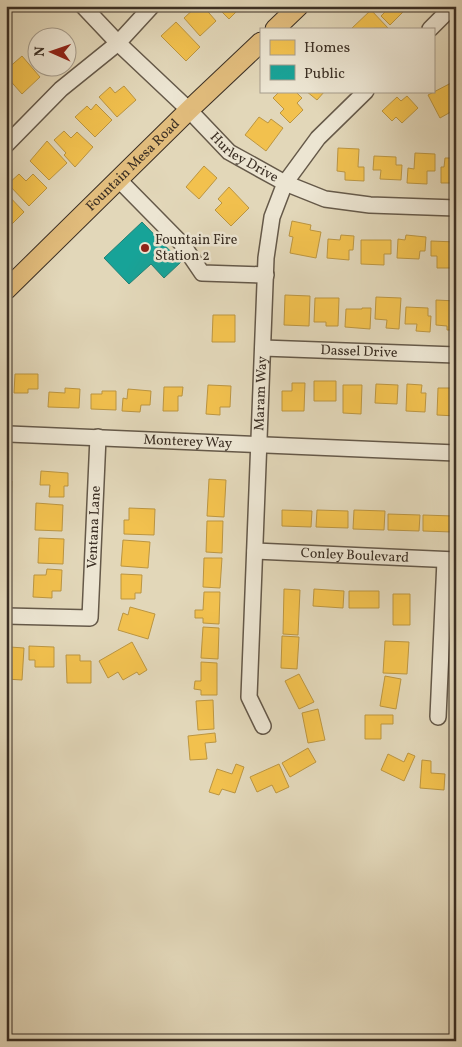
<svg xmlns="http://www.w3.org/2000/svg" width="462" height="1047" viewBox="0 0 462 1047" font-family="Vollkorn,serif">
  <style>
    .homes { fill: #f2c14e; stroke: #bb9541 }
    .public { fill: #17a398; stroke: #228075 }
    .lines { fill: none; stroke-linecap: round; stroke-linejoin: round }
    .minor-casing { stroke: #655949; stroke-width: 18 }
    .major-casing { stroke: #3b2f24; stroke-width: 21 }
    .minor { stroke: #ece5d2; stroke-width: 15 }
    .major { stroke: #e1bc7c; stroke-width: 19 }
    .poi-dot { fill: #8f2418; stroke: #ece5d2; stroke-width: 2 }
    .labels { text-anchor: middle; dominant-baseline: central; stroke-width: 5; stroke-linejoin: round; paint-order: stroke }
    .street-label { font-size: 14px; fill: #3b2f24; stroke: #ece5d2 }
    .poi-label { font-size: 14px; fill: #3b2f24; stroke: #ece5d2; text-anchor: start }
  </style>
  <rect width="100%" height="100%" fill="#e2d7b9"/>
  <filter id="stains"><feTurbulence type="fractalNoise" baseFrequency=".004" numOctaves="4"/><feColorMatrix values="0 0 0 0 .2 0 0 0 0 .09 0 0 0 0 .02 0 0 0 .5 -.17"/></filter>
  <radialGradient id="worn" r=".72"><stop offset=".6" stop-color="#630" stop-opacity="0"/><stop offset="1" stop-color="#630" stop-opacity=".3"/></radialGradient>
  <path class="homes" d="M 197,6 L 203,6 L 216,21 L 200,36 L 184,18 Z
    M 216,6 L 236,6 L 239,9 L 229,19 Z
    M 381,6 L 409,6 L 390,25 L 381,16 L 386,11 Z
    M 371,10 L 388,28 L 351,29 Z
    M 176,22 L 200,47 L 186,61 L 161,36 Z
    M 22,56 L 40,77 L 22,94 L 6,76 L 6,70 Z
    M 453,82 L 456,88 L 454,97 L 456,109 L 440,118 L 428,95 Z
    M 124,86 L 136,100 L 117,117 L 99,97 L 110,87 L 115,93 Z
    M 280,91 L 295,91 L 302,98 L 297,103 L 303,110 L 290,123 L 280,113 L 284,109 L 273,98 Z
    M 306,91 L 325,91 L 317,100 Z
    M 407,96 L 418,108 L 402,123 L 396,117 L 392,121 L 382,111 L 397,97 L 401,101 Z
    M 96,104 L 112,120 L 95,137 L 75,117 L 87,106 L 91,110 Z
    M 259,117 L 268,123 L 271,119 L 283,128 L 266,151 L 245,135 Z
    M 64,131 L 71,138 L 77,132 L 93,147 L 75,167 L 64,155 L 66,153 L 54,140 Z
    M 47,141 L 67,163 L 49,180 L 30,161 Z
    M 338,148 L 359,149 L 358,167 L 364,167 L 364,181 L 345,180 L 345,172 L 337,171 Z
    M 415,153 L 435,154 L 435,171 L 427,171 L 427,184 L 407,183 L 408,168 L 414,169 Z
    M 374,156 L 396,157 L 396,165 L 402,165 L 401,180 L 380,179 L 381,170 L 373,170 Z
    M 445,158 L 456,158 L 456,183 L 441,183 L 441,167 L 444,167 Z
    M 204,166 L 217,178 L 199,199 L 186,187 Z
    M 19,174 L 26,181 L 33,174 L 47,188 L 29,206 L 8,184 Z
    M 229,187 L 249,208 L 231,226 L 215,210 L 222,203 L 218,199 Z
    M 6,193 L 24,212 L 6,230 Z
    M 292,221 L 311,225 L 310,230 L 321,232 L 316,258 L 290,253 L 293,237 L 289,236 Z
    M 341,235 L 354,236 L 353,250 L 349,250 L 349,260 L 327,258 L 328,239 L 340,240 Z
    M 406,235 L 426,237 L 425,251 L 420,251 L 419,259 L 397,258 L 398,239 L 405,240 Z
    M 361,240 L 391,240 L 391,254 L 384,254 L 384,265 L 361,264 Z
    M 431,241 L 456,242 L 456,268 L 437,268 L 437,256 L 431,256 Z
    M 285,295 L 310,296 L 309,326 L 284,325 Z
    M 376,297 L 401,298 L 399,329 L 386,328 L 387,320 L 375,319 Z
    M 315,298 L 339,298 L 338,326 L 326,326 L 326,322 L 314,322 Z
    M 436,300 L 456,301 L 456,330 L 447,330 L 447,326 L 436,325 Z
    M 406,307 L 428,308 L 428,316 L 431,316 L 430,332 L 416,331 L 417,324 L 405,324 Z
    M 362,308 L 371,308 L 370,329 L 345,327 L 346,309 L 362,309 Z
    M 213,315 L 235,315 L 235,342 L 212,342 Z
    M 15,374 L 38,374 L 38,389 L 28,389 L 28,393 L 14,393 Z
    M 314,381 L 336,381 L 336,401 L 314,401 Z
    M 292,383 L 305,383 L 304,411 L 282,411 L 282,391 L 292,391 Z
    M 376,384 L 398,385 L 397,404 L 375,403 Z
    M 407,384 L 422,385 L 421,393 L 426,393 L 425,412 L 406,411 Z
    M 208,385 L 231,386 L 230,407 L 220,407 L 220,415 L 206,414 Z
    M 343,385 L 362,385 L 361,414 L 343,413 Z
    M 164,387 L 183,387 L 182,396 L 178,396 L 178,411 L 163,411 Z
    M 65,388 L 80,389 L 79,408 L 48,407 L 49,392 L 65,393 Z
    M 438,388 L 452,388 L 452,396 L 456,396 L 456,416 L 437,415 Z
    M 128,389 L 151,391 L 150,405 L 141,405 L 140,412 L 122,411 L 123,398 L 127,399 Z
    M 102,391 L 116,391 L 116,410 L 91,409 L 91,394 L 102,394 Z
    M 41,471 L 68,473 L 68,486 L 64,486 L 64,497 L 49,497 L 50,485 L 40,485 Z
    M 209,479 L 226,480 L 224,517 L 207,516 Z
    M 6,480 L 12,481 L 11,508 L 6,508 Z
    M 36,503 L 63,505 L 62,531 L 35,530 Z
    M 129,508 L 155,509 L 154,535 L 124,534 L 124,520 L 129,520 Z
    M 282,510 L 312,511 L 311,527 L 282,526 Z
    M 317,510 L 348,511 L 348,528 L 316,527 Z
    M 354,510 L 385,511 L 384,530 L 353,529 Z
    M 388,514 L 420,515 L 419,531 L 388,530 Z
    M 423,515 L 453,516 L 452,532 L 423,531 Z
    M 207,521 L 223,521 L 222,553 L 206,552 Z
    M 39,538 L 64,539 L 63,564 L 38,563 Z
    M 123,540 L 150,542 L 148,568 L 121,566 Z
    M 204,558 L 222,558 L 220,588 L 203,587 Z
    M 47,569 L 62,570 L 61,591 L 52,591 L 52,598 L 33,597 L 34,575 L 46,575 Z
    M 121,574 L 142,575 L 141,593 L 135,593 L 135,599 L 121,599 Z
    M 284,589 L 300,590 L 298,635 L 283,634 Z
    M 314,589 L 344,591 L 343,608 L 313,606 Z
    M 349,591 L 379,591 L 379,608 L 349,608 Z
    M 204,592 L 220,592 L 219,624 L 203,623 L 203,618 L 195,618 L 195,610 L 203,610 Z
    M 393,594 L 410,594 L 410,625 L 393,625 Z
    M 130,607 L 155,614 L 148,639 L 118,630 L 123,613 L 128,615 Z
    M 203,627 L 219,628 L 218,659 L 201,658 Z
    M 282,636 L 299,637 L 297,669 L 281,668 Z
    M 385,641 L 409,642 L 407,674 L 383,673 Z
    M 132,642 L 147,670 L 139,675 L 137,672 L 123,680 L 118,672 L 108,678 L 99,661 Z
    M 29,646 L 54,647 L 54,667 L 35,667 L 35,660 L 29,660 Z
    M 10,647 L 24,648 L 22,680 L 6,679 L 6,652 L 10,652 Z
    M 66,655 L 80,655 L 80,661 L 91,661 L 91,683 L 67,683 Z
    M 201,662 L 217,663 L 217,695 L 201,695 L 201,690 L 194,689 L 195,681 L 201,681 Z
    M 299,674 L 314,702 L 299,709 L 285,681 Z
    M 385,676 L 401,679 L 396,709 L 380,706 Z
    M 213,700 L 214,729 L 198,730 L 196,701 Z
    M 318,709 L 325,740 L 308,743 L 302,713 Z
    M 365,715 L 393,715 L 393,724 L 381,724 L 381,739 L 365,739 Z
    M 215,733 L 216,742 L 205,743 L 207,759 L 190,760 L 188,736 Z
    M 308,748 L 316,762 L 290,777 L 282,763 Z
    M 408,753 L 415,756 L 404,781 L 381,770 L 388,754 L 404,762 Z
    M 422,760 L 431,761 L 431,773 L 445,774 L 444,790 L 420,788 Z
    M 236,764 L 244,767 L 235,793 L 222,789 L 219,795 L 209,792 L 217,769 L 232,774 Z
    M 279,764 L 289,787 L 276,793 L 272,785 L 257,792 L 250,777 Z"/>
  <path class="public" d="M 142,222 L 181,262 L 164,278 L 151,264 L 129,284 L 104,258 Z"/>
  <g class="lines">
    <defs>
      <g id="minor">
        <path id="s1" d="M 83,6 L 118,43 L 189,110 L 229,152 L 285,183 L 325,199 L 370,205 L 456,208"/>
        <path d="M 430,29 L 453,6"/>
        <path d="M 6,145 L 61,89 L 118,43 L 152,6"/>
        <path d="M 119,180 L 183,245 L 202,273 L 266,275"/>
        <path id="s2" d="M 263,348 L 456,355"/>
        <path id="s3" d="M 9,434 L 456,453"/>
        <path id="s4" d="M 255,551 L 456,560"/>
        <path id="s5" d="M 6,616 L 90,618 L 98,437"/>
        <path d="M 438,717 L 445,560"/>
        <path id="s6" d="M 263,726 L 249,697 L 266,258 L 272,217 L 285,183 L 318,138 L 366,91"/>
      </g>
      <g id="major">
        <path d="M 275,29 L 299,6"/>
        <path id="s7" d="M 6,290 L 189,110 L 261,42"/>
      </g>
    </defs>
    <use href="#minor" class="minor-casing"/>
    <use href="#major" class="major-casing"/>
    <use href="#minor" class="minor"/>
    <use href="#major" class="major"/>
  </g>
  <circle class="poi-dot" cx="145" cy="248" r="5"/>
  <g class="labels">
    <g class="street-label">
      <text stroke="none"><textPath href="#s1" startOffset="222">Hurley Drive</textPath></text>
      <text stroke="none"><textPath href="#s7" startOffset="178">Fountain Mesa Road</textPath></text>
      <text stroke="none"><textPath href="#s2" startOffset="96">Dassel Drive</textPath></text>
      <text stroke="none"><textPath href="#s6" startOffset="336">Maram Way</textPath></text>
      <text stroke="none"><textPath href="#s3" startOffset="179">Monterey Way</textPath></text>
      <text stroke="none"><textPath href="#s5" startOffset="175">Ventana Lane</textPath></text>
      <text stroke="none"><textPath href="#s4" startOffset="100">Conley Boulevard</textPath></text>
    </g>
    <g class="poi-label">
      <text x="155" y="240">Fountain Fire<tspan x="155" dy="16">Station 2</tspan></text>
    </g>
  </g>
  <rect width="462" height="1047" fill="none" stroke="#e2d7b9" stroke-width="25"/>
  <rect x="8" y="8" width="447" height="1032" fill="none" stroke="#3b2f24" stroke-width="2.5"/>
  <rect x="12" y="12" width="437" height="1022" fill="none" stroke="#3b2f24"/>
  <rect x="260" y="28" width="175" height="65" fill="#ece5d2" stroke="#a59c8c"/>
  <rect x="270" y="40" width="25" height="15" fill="#f2c14e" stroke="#a59c8c"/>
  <text x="304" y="52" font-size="15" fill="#3b2f24">Homes</text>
  <rect x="270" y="65" width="25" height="15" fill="#17a398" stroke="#a59c8c"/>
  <text x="304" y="78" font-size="15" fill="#3b2f24">Public</text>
  <g transform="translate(52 52) rotate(272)"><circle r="24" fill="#ece5d2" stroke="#a59c8c"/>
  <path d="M0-4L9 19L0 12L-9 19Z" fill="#8f2418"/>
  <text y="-8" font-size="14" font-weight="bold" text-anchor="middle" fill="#3b2f24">N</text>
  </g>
  <rect width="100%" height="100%" filter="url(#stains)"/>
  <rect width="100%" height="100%" fill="url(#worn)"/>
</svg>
